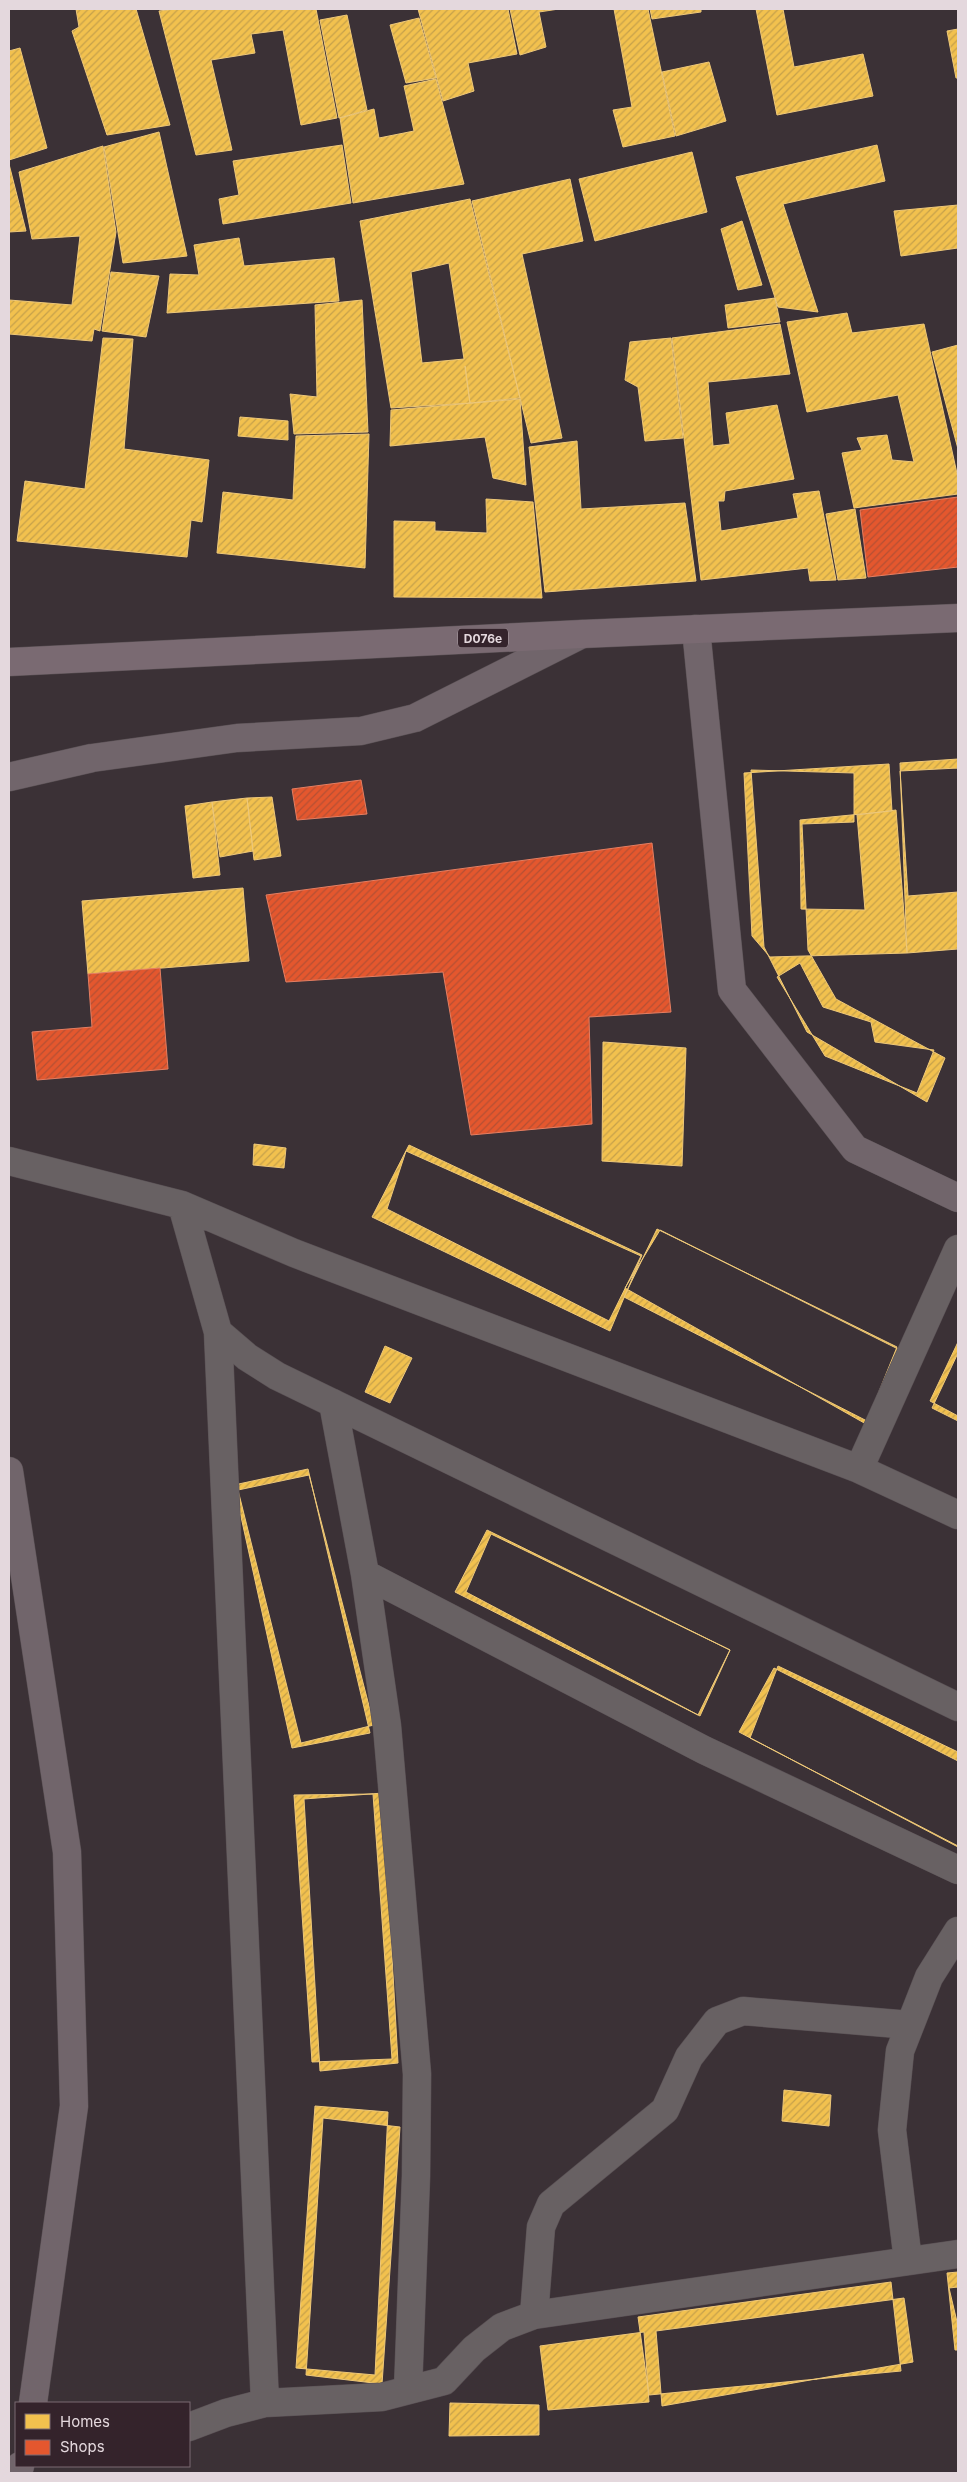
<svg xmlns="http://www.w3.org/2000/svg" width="967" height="2482" viewBox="0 0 967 2482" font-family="Inter,sans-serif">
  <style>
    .homes { fill: url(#homes-hatch); stroke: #eec879; fill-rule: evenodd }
    .shops { fill: url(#shops-hatch); stroke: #e47e62 }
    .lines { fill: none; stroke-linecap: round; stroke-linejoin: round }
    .street-casing { stroke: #584f53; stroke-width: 29 }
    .secondary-casing { stroke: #584f53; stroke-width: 29 }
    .primary-casing { stroke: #584f53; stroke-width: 29 }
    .street { stroke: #686163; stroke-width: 28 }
    .secondary { stroke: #71656b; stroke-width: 28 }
    .primary { stroke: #7a6a72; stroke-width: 28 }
    .labels { text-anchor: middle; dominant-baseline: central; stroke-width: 5; stroke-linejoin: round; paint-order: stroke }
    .shield { fill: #34232b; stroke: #afa2a8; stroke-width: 1 }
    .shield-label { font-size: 12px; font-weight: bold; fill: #e4d8dd }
  </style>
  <defs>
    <pattern id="homes-hatch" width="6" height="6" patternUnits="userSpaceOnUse" patternTransform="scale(1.25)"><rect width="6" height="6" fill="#f2c14e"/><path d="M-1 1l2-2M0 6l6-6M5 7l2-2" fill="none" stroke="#c6a14b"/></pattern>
    <pattern id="shops-hatch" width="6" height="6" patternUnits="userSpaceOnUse" patternTransform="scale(1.25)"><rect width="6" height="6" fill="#e4572e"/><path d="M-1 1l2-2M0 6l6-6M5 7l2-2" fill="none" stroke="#b45034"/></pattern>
  </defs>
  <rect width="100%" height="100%" fill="#3b3136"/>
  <path class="homes" d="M 76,9 L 136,9 L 170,125 L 107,135 L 72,31 L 79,27 Z
    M 176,9 L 316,9 L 337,118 L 301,125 L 283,30 L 251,34 L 255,53 L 211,60 L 232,150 L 196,155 L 159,11 Z
    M 418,9 L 508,9 L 517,54 L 468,63 L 474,91 L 443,101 Z
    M 510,9 L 559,9 L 539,12 L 546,47 L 520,55 Z
    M 614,9 L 648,9 L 675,136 L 623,147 L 613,110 L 632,107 Z
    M 650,9 L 701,9 L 701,12 L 652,19 Z
    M 756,9 L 783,9 L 794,67 L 863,54 L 873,96 L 777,115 Z
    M 347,15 L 367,110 L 339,118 L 320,20 Z
    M 419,18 L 436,78 L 406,83 L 390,25 Z
    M 958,29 L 958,78 L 956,78 L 947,31 Z
    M 20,48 L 47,148 L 9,160 L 9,51 Z
    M 709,62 L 726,121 L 676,136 L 662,72 Z
    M 436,79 L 464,184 L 353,203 L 340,118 L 374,109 L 379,138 L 414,131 L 404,86 Z
    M 159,132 L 187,256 L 123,263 L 104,147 Z
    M 342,145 L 351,203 L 223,224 L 219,199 L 239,195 L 233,161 Z
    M 877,145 L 885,181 L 783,204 L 818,312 L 778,307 L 736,177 Z
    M 103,146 L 116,232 L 100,331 L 94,329 L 92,341 L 9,334 L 9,300 L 72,305 L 80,236 L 32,239 L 19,172 Z
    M 692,152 L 707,212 L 595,241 L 579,179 Z
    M 9,164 L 26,231 L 9,232 Z
    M 570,179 L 583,241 L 522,254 L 562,438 L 531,443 L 472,201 Z
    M 470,199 L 520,398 L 470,403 L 465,366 L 470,403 L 391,408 L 360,221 ZM 449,263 L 464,359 L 422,363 L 411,272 Z
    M 958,205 L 958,248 L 901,256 L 894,211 Z
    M 742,221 L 762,285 L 738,290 L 721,229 Z
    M 239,238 L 244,266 L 334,258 L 339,301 L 167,313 L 170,274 L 199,275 L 194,245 Z
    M 111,272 L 159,276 L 146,337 L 102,331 Z
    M 775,298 L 780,322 L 728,328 L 725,305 Z
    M 362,300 L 368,432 L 294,434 L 290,394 L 317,397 L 315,305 Z
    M 847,313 L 852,333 L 924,324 L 958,478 L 958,494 L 854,508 L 842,453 L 862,450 L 857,438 L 887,435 L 892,460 L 914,462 L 898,395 L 807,412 L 787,322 Z
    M 780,324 L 790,374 L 708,382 L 713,446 L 730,444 L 726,413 L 777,405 L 794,479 L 725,491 L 724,501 L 718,501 L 721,531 L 798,518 L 793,494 L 819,491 L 836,580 L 810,581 L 808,568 L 701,580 L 672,338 Z
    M 103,338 L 133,339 L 124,449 L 209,460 L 202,522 L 191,520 L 187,557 L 17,541 L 25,481 L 85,489 Z
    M 671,338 L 683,438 L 645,441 L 638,387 L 625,380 L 630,342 Z
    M 958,345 L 958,449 L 932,352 Z
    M 520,399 L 526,485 L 493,478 L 485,437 L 390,446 L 391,410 Z
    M 240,417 L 288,421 L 288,440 L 238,436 Z
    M 369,434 L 365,568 L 217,553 L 223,492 L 293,500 L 296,436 Z
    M 577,441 L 581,509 L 685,503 L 696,581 L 545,592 L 529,447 Z
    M 486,499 L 533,502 L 542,598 L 394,597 L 394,521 L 435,522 L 435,531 L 487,533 Z
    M 855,509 L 866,578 L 838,580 L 826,514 Z
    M 958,759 L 958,949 L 907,953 L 900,763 Z
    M 889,764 L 892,811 L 800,820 L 801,909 L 865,910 L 857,815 L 896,810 L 907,953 L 770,957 L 752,936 L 744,773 Z
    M 958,768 L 958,892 L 908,896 L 900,771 Z
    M 751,770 L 854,773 L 854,822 L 802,824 L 808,950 L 836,999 L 945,1058 L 927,1102 L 807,1032 L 764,947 Z
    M 272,797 L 281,856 L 254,860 L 247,798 Z
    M 247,798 L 253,851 L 220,857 L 212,802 Z
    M 212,802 L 220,875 L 193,878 L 185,806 Z
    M 243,888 L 249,961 L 88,974 L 82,901 Z
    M 800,963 L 823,1007 L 871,1022 L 875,1042 L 934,1050 L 917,1093 L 825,1056 L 777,977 Z
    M 603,1042 L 686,1048 L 682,1166 L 602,1161 Z
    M 254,1144 L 286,1148 L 284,1168 L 253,1165 Z
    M 409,1145 L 642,1255 L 610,1331 L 372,1217 Z
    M 406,1151 L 641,1256 L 609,1321 L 387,1209 Z
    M 657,1229 L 897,1347 L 867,1421 L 624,1297 Z
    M 660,1230 L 900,1350 L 866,1424 L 625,1288 Z
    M 958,1342 L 958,1416 L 930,1401 Z
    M 385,1346 L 412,1358 L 390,1403 L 365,1392 Z
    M 958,1353 L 958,1421 L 932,1408 Z
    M 308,1469 L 370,1733 L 292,1748 L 234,1485 Z
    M 309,1475 L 374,1725 L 301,1743 L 238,1490 Z
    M 487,1530 L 730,1650 L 698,1715 L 455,1592 Z
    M 491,1534 L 730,1650 L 700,1716 L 466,1592 Z
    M 778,1666 L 958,1752 L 958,1846 L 750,1738 Z
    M 774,1668 L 958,1761 L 958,1847 L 739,1732 Z
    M 383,1793 L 398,2063 L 320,2071 L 304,1799 Z
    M 373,1794 L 392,2059 L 312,2062 L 294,1795 Z
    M 784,2090 L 831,2095 L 829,2126 L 782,2121 Z
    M 315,2106 L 388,2112 L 375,2375 L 296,2368 Z
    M 323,2118 L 400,2127 L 382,2384 L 306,2375 Z
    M 958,2272 L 958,2350 L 955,2350 L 947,2273 Z
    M 891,2282 L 901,2371 L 649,2395 L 638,2317 Z
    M 958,2287 L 958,2326 L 949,2288 Z
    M 904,2298 L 913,2362 L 662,2406 L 656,2331 Z
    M 644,2332 L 649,2402 L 548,2410 L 540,2346 Z
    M 450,2403 L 539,2405 L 539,2435 L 449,2436 Z"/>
  <path class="shops" d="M 958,497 L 958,567 L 868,577 L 860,510 Z
    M 361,780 L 367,814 L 297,820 L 292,789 Z
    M 652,843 L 671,1012 L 589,1017 L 592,1124 L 471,1135 L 443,972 L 286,982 L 266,895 Z
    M 160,968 L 168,1069 L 37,1080 L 32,1032 L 92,1027 L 88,974 Z"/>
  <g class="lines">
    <defs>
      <path id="street" d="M 9,1161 L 182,1205 L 294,1253 L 859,1469 L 958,1515
        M 182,1205 L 218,1332 L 247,1357 L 277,1376 L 958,1707
        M 218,1332 L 265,2403
        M 333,1403 L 365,1574 L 387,1726 L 417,2074 L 416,2176 L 408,2390
        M 859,1469 L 958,1249
        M 365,1574 L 704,1750 L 958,1870
        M 908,2261 L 892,2130 L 900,2051 L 929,1977 L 958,1931
        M 534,2315 L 541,2227 L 551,2204 L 665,2110 L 689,2057 L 717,2021 L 743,2011 L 910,2025
        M 189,2427 L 226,2413 L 265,2403 L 382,2397 L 444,2381 L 474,2349 L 502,2327 L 534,2315 L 958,2254"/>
      <path id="secondary" d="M 696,629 L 732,990 L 855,1149 L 958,1198
        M 9,777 L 92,758 L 237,738 L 361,731 L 415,718 L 582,634
        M 9,1471 L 67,1852 L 74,2106 L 33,2403
        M 18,2473 L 20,2466"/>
      <path id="primary" d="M 9,662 L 582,634 L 958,618"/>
    </defs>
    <use href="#street" class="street-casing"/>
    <use href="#secondary" class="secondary-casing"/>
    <use href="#primary" class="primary-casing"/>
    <use href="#street" class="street"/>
    <use href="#secondary" class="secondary"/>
    <use href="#primary" class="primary"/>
  </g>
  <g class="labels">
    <rect class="shield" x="458" y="628.5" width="50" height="19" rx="4"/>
    <g class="shield-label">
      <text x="483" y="638">D076e</text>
    </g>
  </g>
  <rect width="967" height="2482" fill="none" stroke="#e4d8dd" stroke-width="20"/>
  <rect x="15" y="2402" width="175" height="65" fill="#34232b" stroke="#7a6b72"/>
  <rect x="25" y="2414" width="25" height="15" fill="#f2c14e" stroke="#7a6b72"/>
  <text x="60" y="2427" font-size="15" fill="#e4d8dd">Homes</text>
  <rect x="25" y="2440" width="25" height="15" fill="#e4572e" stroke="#7a6b72"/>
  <text x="60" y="2452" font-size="15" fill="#e4d8dd">Shops</text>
</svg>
